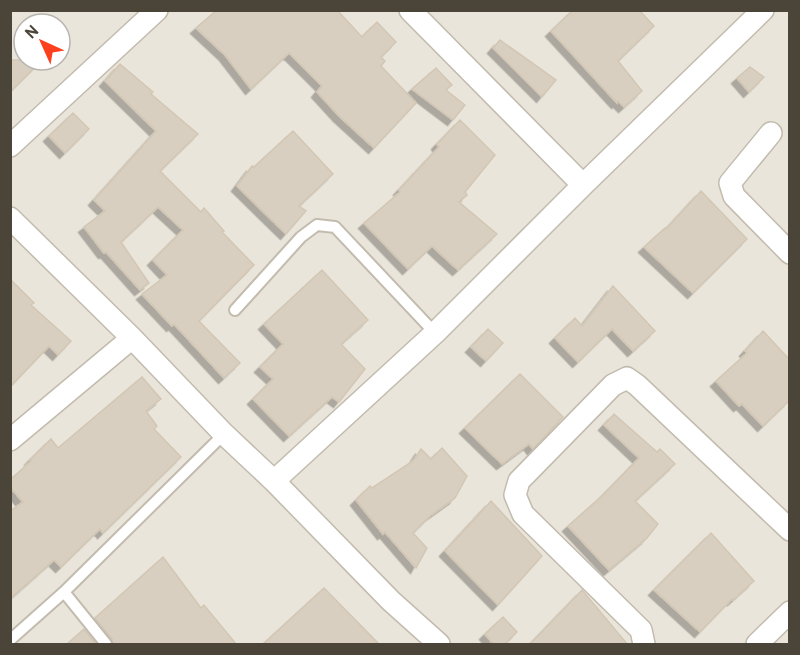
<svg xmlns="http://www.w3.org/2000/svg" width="800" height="655" viewBox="0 0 800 655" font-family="Overpass,sans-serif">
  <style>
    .residential { fill: #eae5da; fill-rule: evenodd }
    .building { fill: #d8cfc1; stroke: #d3c7b4; stroke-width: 1.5; filter: url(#shadow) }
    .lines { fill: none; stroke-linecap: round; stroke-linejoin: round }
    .lane-casing { stroke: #c2bbae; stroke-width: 14 }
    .street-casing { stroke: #c2bbae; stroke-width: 24 }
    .lane { stroke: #fff; stroke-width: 10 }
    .street { stroke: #fff; stroke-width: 21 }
  </style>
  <defs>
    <filter id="shadow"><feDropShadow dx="-5.5" dy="5.5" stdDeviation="0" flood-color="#0004"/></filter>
  </defs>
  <rect width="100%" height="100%" fill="#f6f3ec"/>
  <path class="residential" d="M 11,11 L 789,11 L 789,644 L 11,644 ZM 24,24 L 60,24 L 60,60 L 24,60 Z"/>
  <path class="building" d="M 217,10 L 337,10 L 362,37 L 377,22 L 396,42 L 381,57 L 385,61 L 381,66 L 416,103 L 374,148 L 339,116 L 317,92 L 322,86 L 289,53 L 251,89 L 225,55 L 196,28 Z
    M 573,10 L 639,10 L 654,26 L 618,61 L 642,91 L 624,107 L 618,101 L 617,103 L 551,31 Z
    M 500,40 L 556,80 L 542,97 L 493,48 Z
    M 10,60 L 42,60 L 10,92 Z
    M 120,64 L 153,92 L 151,94 L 198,134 L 160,171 L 201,212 L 204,208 L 224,231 L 222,232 L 254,265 L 199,321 L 240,363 L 224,378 L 174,324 L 172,326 L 142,294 L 167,275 L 153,260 L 183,230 L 158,207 L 121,242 L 149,283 L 140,290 L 106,252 L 104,253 L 84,227 L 105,211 L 94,200 L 156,131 L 105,81 Z
    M 750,67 L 764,77 L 749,92 L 737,78 Z
    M 436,68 L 452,85 L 446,90 L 465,105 L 453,120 L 412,89 Z
    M 73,113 L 89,129 L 65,153 L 49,136 Z
    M 460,120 L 495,155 L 465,192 L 467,195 L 459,202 L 497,234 L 458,270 L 432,246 L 408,269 L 364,223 L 400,192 L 399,190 L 439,147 L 437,144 Z
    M 293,131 L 333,174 L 299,206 L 306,211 L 286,234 L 237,186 L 252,166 L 254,167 Z
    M 701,191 L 747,239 L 693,293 L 644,247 L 665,228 L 666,229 Z
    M 322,270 L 368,320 L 341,344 L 365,369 L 339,402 L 332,397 L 289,436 L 253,399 L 273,379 L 260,367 L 283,344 L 264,324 Z
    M 10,279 L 34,303 L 31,305 L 71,341 L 58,355 L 49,346 L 10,387 Z
    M 613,286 L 655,331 L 633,351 L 612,329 L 578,362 L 555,338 L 575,318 L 582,326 Z
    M 488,329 L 503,343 L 486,361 L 471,347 Z
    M 763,331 L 789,359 L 789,401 L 763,426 L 742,404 L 739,406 L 716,381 L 747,353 L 745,351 Z
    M 520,374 L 563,417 L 533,449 L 529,444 L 502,464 L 465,428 Z
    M 142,377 L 161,399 L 146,411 L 157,426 L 154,429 L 181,457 L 103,533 L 100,529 L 61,567 L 54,560 L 10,599 L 10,511 L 23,502 L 10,487 L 10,480 L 31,461 L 30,460 L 51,439 L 58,448 Z
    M 614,414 L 657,452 L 660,449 L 675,464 L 635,501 L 658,524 L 647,538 L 609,570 L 568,526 L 602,496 L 639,458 L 604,425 Z
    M 442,448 L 467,476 L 455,498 L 430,516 L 413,533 L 427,548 L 416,568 L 385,532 L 383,534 L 356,500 L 370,486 L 372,488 L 413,461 L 421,449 L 431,459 Z
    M 491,501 L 542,556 L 498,605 L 445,551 Z
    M 711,533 L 754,581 L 733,600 L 732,599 L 700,632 L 654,590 Z
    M 163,557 L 201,608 L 204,605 L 237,645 L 113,645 L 112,639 L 95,618 Z
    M 324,588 L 380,645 L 262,645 Z
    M 582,590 L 628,645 L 529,645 L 560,613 Z
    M 503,617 L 517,632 L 504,645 L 494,645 L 485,634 Z
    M 84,629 L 97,645 L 66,645 Z"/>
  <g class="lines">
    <defs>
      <path id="lane" d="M 235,310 L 301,237 L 317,225 L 335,227 L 435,333
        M 64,592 L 106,644
        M 10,640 L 64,592 L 224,434"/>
      <path id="street" d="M 410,10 L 583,185
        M 771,133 L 730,183 L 734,196 L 790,253
        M 10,146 L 157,10
        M 10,218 L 132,338 L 224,434 L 274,481 L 391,601 L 439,644
        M 10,440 L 132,338
        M 274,481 L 435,333 L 583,185 L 763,10
        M 644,644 L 641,630 L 523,514 L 515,495 L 519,481 L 613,385 L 627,378 L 637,385 L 790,530
        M 757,644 L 790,612"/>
    </defs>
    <use href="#lane" class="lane-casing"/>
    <use href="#street" class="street-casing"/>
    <use href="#lane" class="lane"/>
    <use href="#street" class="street"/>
  </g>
  <rect width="800" height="655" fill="none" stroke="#4b4439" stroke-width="24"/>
  <g transform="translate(42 42) rotate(315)"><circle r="28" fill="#ffffff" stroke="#b7b4b0" stroke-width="1.5"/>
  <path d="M0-4.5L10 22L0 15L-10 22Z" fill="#fc3f1d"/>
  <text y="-9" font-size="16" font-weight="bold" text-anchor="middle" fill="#4b4439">N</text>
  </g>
</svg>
